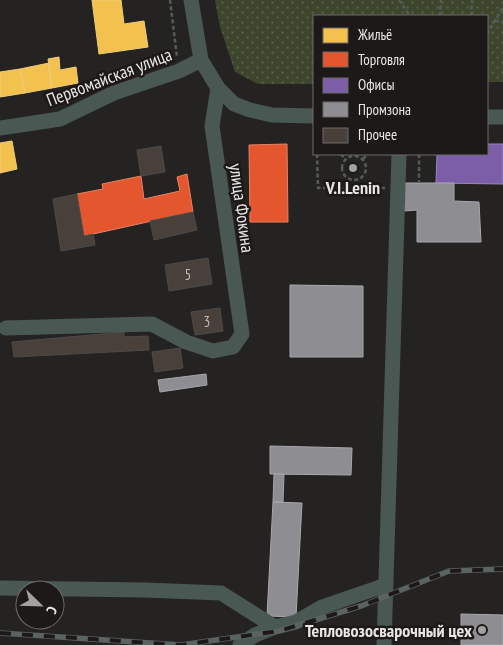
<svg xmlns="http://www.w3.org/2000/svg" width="503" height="645" viewBox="0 0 503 645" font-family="'PT Sans Narrow',sans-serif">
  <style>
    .park { fill: url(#park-dots) }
    .homes { fill: #f2c14e; stroke: #efcc7b }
    .shops { fill: #e4572e; stroke: #e58265 }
    .offices { fill: #7b5ea7; stroke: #9c87ba }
    .industry { fill: #8d8d92; stroke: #a8a8ab }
    .building { fill: #484039; stroke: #4c4a4a }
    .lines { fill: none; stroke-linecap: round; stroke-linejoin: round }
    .path { stroke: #535c59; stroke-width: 2.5; stroke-dasharray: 4 2.5; stroke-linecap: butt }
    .minor { stroke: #4a5854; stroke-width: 15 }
    .rail-casing { stroke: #5b6360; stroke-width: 5.5 }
    .rail { stroke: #1c1918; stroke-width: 4; stroke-dasharray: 11; stroke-linecap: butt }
    .poi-dot { fill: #a4a2a1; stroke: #1c1918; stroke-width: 2 }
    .labels { text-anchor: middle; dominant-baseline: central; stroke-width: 5; stroke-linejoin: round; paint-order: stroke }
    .number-label { font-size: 15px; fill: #c0bcba }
    .street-label { font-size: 18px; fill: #e8e6e5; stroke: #1c1918 }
    .poi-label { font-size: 18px; font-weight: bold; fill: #e8e6e5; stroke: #1c1918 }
  </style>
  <defs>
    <pattern id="park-dots" width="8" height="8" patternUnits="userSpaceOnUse" patternTransform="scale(1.25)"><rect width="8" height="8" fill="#3d462c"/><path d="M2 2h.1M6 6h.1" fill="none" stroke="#59614a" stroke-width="1.8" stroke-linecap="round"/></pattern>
  </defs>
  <rect width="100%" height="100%" fill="#252322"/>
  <path class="park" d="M 215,0 L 503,0 L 503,82 L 487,82 L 487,16 L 314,16 L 314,84 L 258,84 L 235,72 L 220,27 Z"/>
  <path class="homes" d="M 92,0 L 121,0 L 124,24 L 144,21 L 148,47 L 99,54 Z
    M 59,57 L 60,70 L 76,67 L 78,83 L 52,88 L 48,59 Z
    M 49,63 L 52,88 L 25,93 L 20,69 Z
    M 20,69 L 25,93 L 0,97 L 0,72 Z
    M 12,141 L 17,169 L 0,173 L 0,143 Z"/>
  <path class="shops" d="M 287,144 L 288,222 L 250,222 L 249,145 Z
    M 187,174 L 193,212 L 84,236 L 77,194 L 103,189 L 102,184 L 141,176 L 144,199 L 180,191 L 177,177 Z"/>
  <path class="offices" d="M 487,144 L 503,144 L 503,184 L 436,183 L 437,154 L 487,154 Z"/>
  <path class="industry" d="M 405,183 L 454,183 L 454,201 L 479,202 L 481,242 L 417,242 L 417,210 L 404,211 Z
    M 290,285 L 363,286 L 363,357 L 290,357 Z
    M 206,374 L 207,385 L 160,392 L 158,380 Z
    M 270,446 L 352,448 L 351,475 L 270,474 Z
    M 274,474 L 284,474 L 283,502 L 273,502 Z
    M 273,502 L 302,503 L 296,617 L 267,616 Z
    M 461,614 L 503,615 L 503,645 L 461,645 Z"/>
  <path class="building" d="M 161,146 L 165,172 L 141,176 L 137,150 Z
    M 77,194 L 84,236 L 93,234 L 95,245 L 61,251 L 53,199 Z
    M 193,212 L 197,230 L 154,240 L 150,221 Z
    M 208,258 L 212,284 L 169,291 L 165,265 Z
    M 220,308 L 223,331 L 195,335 L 191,312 Z
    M 124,332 L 124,337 L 148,336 L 149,350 L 14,357 L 12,342 Z
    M 180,348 L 183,368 L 155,372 L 152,352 Z"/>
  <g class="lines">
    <path class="path" d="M 170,0 L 177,57
      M 399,0 L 410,16
      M 440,16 L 441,0
      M 471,16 L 472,0
      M 495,21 L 503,22
      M 487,34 L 503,7
      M 317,154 L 318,188 L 385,188
      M 341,154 L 345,159
      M 419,154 L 419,183
      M342 168a12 12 0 1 1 24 0a12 12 0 1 1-24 0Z
      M 363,159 L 368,154"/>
    <path class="minor" d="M 191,0 L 201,60 L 218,88 L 234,104 L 250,110 L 272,115 L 314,116
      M 487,117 L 503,117
      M 0,128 L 60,119 L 114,93 L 179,71 L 201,60
      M 6,328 L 152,324 L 186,342 L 213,351 L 233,347 L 242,334 L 212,126 L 218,88
      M 0,588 L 145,590 L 221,593 L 275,627
      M 240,645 L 255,635 L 275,627 L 296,622 L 322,607 L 386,585
      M 384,645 L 399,154"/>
    <defs>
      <path id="rail" d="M 0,633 L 181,645 L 279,631 L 361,606 L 449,571 L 503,569"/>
    </defs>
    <use href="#rail" class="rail-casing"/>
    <use href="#rail" class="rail"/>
  </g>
  <g class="poi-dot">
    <circle cx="353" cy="168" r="5"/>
    <circle cx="482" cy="630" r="5"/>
  </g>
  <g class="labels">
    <g class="number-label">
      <text x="188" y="274">5</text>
      <text x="207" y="321">3</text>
    </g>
    <g class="street-label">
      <text transform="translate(109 77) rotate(-21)">Первомайская улица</text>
      <text transform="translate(242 208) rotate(82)">улица Фокина</text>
    </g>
    <g class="poi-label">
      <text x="353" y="187">V.I.Lenin</text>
      <text x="472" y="630" text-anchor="end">Тепловозосварочный цех</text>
    </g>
  </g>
  <rect x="313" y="15" width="175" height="140" fill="#1c1918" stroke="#6e6b6a"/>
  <rect x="323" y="28" width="25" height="15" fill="#f2c14e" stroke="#6e6b6a"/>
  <text x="358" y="40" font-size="15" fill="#e8e6e5">Жильё</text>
  <rect x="323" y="52" width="25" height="15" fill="#e4572e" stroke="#6e6b6a"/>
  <text x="358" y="65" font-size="15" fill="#e8e6e5">Торговля</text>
  <rect x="323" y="78" width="25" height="15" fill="#7b5ea7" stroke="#6e6b6a"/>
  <text x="358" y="90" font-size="15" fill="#e8e6e5">Офисы</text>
  <rect x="323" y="102" width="25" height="15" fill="#8d8d92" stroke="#6e6b6a"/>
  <text x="358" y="115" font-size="15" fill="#e8e6e5">Промзона</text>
  <rect x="323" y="128" width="25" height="15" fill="#484039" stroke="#6e6b6a"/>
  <text x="358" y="140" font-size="15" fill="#e8e6e5">Прочее</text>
  <g transform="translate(40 605) rotate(113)"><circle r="24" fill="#1c1918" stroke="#6e6b6a"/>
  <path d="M0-4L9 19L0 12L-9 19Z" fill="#a4a2a1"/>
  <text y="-8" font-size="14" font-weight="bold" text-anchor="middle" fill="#e8e6e5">С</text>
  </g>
</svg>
